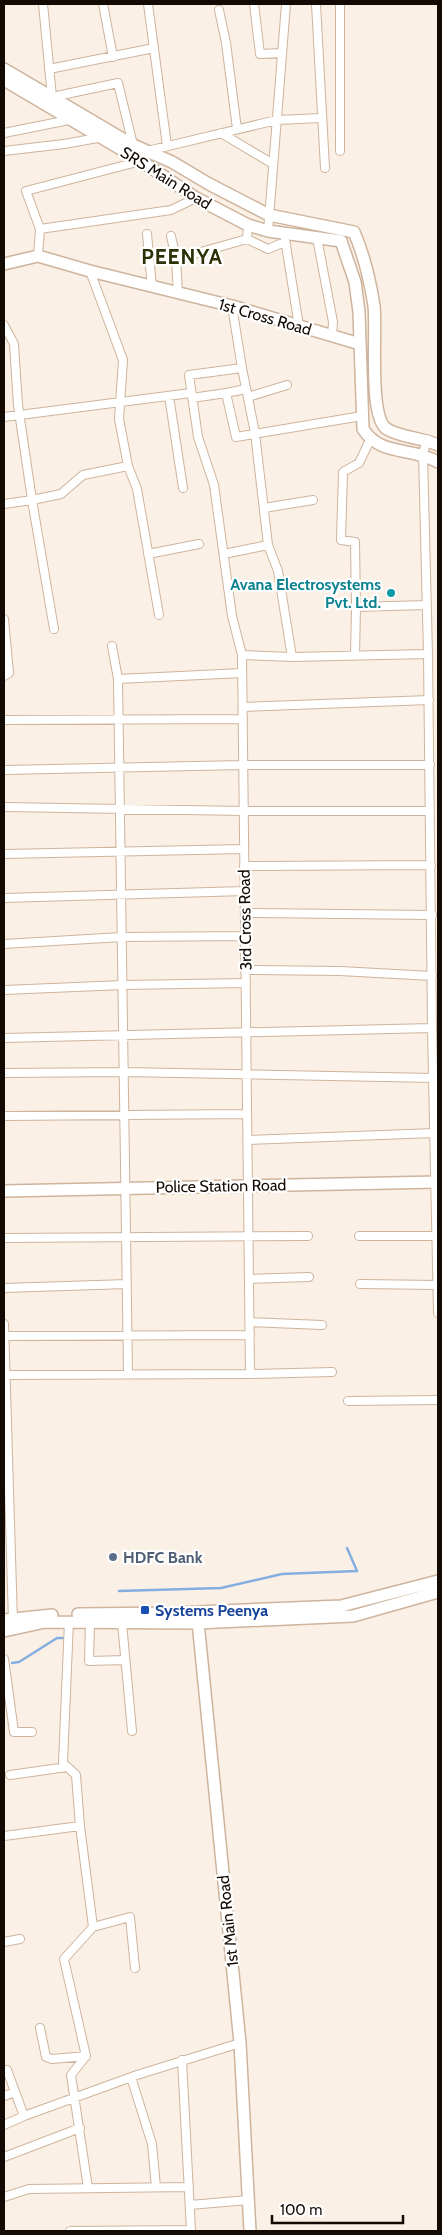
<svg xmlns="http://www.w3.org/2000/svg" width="442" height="2235" viewBox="0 0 442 2235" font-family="Cabin,sans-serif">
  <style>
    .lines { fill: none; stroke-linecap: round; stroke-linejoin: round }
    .stream { stroke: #85aee0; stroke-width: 2.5 }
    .street-casing { stroke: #ceb49c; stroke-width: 10 }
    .secondary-casing { stroke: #ceb49c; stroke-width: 14 }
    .street { stroke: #fff; stroke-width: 8 }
    .secondary { stroke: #fff; stroke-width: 11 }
    .culture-dot { fill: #0f9aa8; stroke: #fff; stroke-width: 2 }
    .service-dot { fill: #5c6f8a; stroke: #fff; stroke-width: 2 }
    .transit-dot { fill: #1a4fb4; stroke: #fff; stroke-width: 2 }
    .labels { text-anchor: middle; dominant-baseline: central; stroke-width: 4.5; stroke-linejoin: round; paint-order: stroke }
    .street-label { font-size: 16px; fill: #130a04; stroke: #fff }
    .culture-label { font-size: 16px; font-weight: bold; fill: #0d838f; stroke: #fff; text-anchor: end }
    .service-label { font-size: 16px; font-weight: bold; fill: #4e5e75; stroke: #fff; text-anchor: start }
    .transit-label { font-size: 16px; font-weight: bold; fill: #164399; stroke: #fff; text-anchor: start }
    .district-label { font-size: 21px; font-weight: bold; letter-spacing: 1px; fill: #2d3108; stroke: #fff }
  </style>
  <rect width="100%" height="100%" fill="#fbf0e6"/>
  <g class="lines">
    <path class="stream" d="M 119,1591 L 221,1588 L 282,1574 L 357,1571 L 347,1548
      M 12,1663 L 19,1662 L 57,1638 L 63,1638"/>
    <defs>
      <path id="street" d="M 43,4 L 52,97 L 118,83 L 133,145
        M 103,4 L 113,57
        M 148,4 L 167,146
        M 254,4 L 260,54 L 282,53
        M 316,4 L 325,168
        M 340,4 L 340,151
        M 219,10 L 226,43 L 237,129
        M 49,69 L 154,48
        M 4,133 L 69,120
        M 221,133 L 273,164
        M 4,151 L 64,144 L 103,137
        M 147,151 L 277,120 L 321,118
        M 40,229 L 171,210 L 196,198
        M 268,231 L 286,4
        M 284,233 L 299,326
        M 147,234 L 152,287
        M 171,236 L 176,259
        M 317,238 L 333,322 L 332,336
        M 247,239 L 268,249 L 285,242
        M 38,256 L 40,229 L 26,191 L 141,161
        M 90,271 L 123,360 L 119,419 L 128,466
        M 178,293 L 176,259 L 247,239 L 248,225
        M 232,306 L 242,368 L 189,375 L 198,437 L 214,485 L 232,616 L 242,655 L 250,1374
        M 4,325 L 14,344 L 18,405 L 32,500 L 61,494 L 83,475 L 128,466 L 137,489 L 159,615
        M 242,368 L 255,433 L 268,545 L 278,571 L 292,657
        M 246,389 L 226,393 L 236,437 L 362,416
        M 169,396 L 183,488
        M 248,397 L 287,385
        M 192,398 L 226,393
        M 4,417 L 191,393
        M 427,439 L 423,454 L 428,654 L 432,1028 L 438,1313
        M 370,440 L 359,463 L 343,472 L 341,540 L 355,542 L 356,607 L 426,605
        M 4,504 L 32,500 L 54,629
        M 264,508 L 313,500
        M 148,554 L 199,544
        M 224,554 L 268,545
        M 4,619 L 9,673 L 4,676
        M 112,646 L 118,679 L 128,1373
        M 242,655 L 292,657 L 428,654
        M 355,656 L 356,607
        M 118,679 L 242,673
        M 243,707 L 429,700
        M 4,720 L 243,719
        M 4,770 L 243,765 L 430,765
        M 4,807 L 244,811 L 430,811
        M 4,854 L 244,849
        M 244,866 L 431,865
        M 4,898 L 245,891
        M 245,913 L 432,915
        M 4,944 L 122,937 L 245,936
        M 246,970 L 340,971 L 432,976
        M 4,990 L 123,985 L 246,983
        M 4,1038 L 432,1028
        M 4,1073 L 124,1072 L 434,1078
        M 4,1116 L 247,1114
        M 248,1140 L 435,1133
        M 359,1236 L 436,1236
        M 4,1238 L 308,1236
        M 249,1279 L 309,1277
        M 360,1284 L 438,1285
        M 4,1288 L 127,1284
        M 250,1322 L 322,1325
        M 4,1324 L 13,1622
        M 4,1336 L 250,1335
        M 5,1375 L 250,1374 L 332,1372
        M 348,1401 L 438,1400
        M 90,1622 L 89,1661 L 125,1660
        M 122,1623 L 132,1731
        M 4,1659 L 14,1732 L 32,1732
        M 10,1775 L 67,1767
        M 80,1826 L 93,1927
        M 4,1836 L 80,1826 L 76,1775 L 63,1763 L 69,1621
        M 4,1942 L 20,1939
        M 40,2028 L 46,2057 L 52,2059 L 86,2056
        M 182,2060 L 191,2231
        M 7,2070 L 24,2116
        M 131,2077 L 152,2144 L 156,2187
        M 4,2096 L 15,2092
        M 4,2125 L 24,2116 L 137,2075 L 240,2043
        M 4,2157 L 80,2128
        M 88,2188 L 71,2075 L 86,2056 L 64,1959 L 93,1927 L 130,1917 L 135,1968
        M 4,2197 L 29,2189 L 189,2187
        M 190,2205 L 248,2200
        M 70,2231 L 191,2230"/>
      <path id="secondary" d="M 4,69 L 133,145 L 172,162 L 209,184 L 269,215 L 354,232 C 364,255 370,280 374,306 C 377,329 368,418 387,429 C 399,437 423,438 438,445
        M 4,80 L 141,161 L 196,198 L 248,225 L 268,231 L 341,241 L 355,282 L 359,312 L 363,429 C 381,457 410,446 438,462
        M 4,264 L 38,256 L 90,271 L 232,306 L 360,344
        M 4,1191 L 438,1182
        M 197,1612 L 240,2043 L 250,2231
        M 78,1614 L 173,1613 L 341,1606 L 438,1581
        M 4,1620 L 52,1615
        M 4,1631 L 45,1622 L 197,1623 L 353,1616 L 438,1592"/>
    </defs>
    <use href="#street" class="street-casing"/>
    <use href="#secondary" class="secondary-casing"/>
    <use href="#street" class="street"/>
    <use href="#secondary" class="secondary"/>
  </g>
  <circle class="culture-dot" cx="391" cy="593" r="5"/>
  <circle class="service-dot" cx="113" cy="1557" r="5"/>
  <rect class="transit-dot" x="140" y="1605" width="10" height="10" rx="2.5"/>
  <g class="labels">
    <g class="street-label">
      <text transform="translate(166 178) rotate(32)">SRS Main Road</text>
      <text transform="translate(265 317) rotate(16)">1st Cross Road</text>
      <text transform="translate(245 920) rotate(-91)">3rd Cross Road</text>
      <text transform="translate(221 1186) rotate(-1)">Police Station Road</text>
      <text transform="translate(228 1921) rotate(-96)">1st Main Road</text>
    </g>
    <g class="culture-label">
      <text x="381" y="584">Avana Electrosystems<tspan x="381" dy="18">Pvt. Ltd.</tspan></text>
    </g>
    <g class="service-label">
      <text x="123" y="1557">HDFC Bank</text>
    </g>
    <g class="transit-label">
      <text x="155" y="1610">Systems Peenya</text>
    </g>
    <g class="district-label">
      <text x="182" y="256">PEENYA</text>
    </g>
  </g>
  <rect width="442" height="2235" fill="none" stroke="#130a04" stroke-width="10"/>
  <path d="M272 2215v8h131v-8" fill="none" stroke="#130a04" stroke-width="2.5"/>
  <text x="280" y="2215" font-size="15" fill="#130a04" stroke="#ffffff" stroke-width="4" paint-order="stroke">100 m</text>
</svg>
